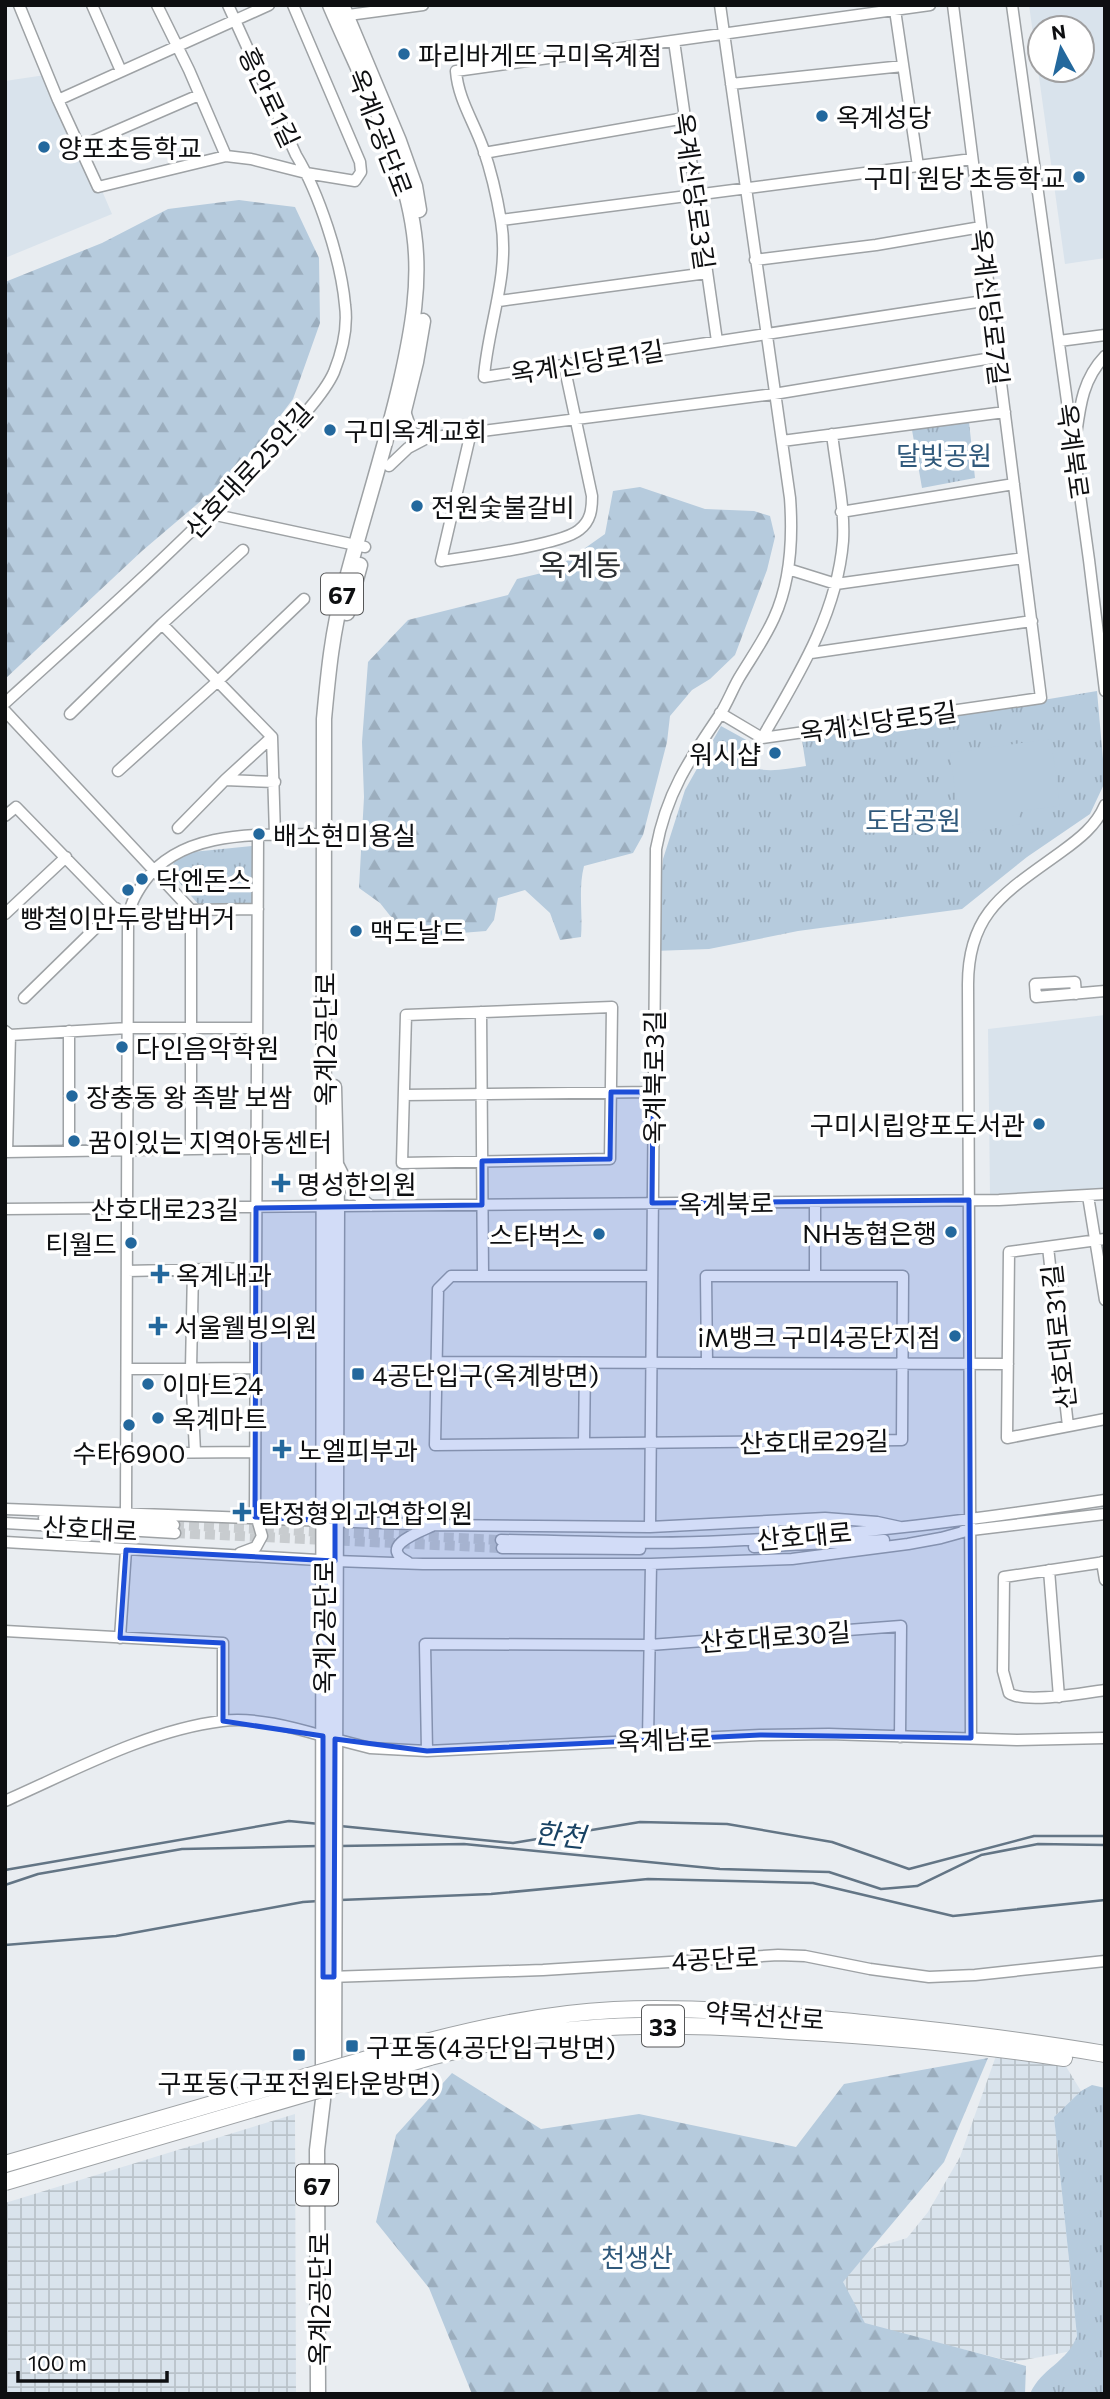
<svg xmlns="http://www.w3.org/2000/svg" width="1110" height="2399" viewBox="0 0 1110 2399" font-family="Commissioner,'Noto Sans KR',sans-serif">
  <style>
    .built { fill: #d9e3ec; fill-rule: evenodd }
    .industrial { fill: url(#industrial-grid) }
    .forest { fill: url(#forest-firs) }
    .park { fill: url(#park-tufts) }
    .pitch { fill: #b6cbdd }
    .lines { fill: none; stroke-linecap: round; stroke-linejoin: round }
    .stream { stroke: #637585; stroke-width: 2.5 }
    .minor-tunnel { stroke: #c8cccf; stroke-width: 10; stroke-dasharray: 10 5; stroke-linecap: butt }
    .minor-casing { stroke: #9ea2a5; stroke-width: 13 }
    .major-casing { stroke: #9ea2a5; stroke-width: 17 }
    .highway-casing { stroke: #9ea2a5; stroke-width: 18 }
    .minor { stroke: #fff; stroke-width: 10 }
    .major { stroke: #fff; stroke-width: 14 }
    .highway { stroke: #fff; stroke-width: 16 }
    .highway-bridge-casing { stroke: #9ea2a5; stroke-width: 18; stroke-linecap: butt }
    .highway-bridge { stroke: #fff; stroke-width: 16 }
    .marked { fill: #1d4ed8; fill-opacity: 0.2; stroke: #1d4ed8; stroke-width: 5; stroke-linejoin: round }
    .poi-dot { fill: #23689d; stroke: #fff; stroke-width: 2.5 }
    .labels { text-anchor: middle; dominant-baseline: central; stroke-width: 7; stroke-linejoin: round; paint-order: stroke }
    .shield { fill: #fff; stroke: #565758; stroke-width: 2 }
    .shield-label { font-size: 24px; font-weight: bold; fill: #0e0f11 }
    .poi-label { font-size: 26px; fill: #0e0f11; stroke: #fff; text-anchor: start }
    .street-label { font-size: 26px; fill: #0e0f11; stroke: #fff }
    .park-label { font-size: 26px; fill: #30597b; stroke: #fff }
    .water-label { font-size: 28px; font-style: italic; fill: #184263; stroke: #fff }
    .quarter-label { font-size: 30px; fill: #2c2f32; stroke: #fff }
  </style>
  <defs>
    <pattern id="industrial-grid" width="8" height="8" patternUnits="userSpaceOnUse" patternTransform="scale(1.75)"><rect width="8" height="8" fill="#d9e3ec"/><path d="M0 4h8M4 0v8" fill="none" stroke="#b9c2c9"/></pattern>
    <pattern id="forest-firs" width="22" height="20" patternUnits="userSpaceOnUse" patternTransform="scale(1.75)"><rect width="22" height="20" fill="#b6cbdd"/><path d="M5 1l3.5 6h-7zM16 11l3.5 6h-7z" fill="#9badbd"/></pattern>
    <pattern id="park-tufts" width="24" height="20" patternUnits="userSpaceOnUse" patternTransform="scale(1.75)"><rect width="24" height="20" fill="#b6cbdd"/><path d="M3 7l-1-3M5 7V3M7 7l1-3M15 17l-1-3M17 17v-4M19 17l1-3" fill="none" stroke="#9badbd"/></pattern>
  </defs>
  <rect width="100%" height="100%" fill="#e9edf1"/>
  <path class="built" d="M 1029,5 L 1105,5 L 1105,258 L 1065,264 ZM 1040,28 L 1082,28 L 1082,70 L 1040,70 Z
    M 52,74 L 112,214 L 5,258 L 5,81 Z
    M 1105,1015 L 1105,1188 L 990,1196 L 988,1029 Z"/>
  <path class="industrial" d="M 997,2053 L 1062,2060 L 1081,2091 L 1054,2117 L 1077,2336 L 1072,2351 L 1014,2362 L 866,2325 L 842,2282 L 871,2249 L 907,2238 L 928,2212 L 960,2157 Z
    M 295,2114 L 296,2394 L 5,2394 L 5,2203 Z"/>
  <path class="forest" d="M 239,200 L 295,207 L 319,258 L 320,323 L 293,399 L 242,466 L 142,551 L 5,679 L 5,282 L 102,243 L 168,209 Z
    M 640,487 L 705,509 L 754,511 L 770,516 L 775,537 L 767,570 L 735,655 L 710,679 L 692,690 L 670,716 L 667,742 L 643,835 L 633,853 L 584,866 C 578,890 583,912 581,937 L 560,940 L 550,913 L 525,890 L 498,898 L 494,920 L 486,931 L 436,935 L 403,932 L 380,903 L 359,888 L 364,797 L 362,742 L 368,662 L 408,620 L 508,595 L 517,579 L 554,570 L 605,534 L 613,491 Z
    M 988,2058 L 944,2162 L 843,2282 L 865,2323 L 1026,2366 L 1025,2394 L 472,2394 L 429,2288 L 376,2222 L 396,2135 L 452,2073 L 541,2129 L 639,2114 L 796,2147 L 844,2084 Z"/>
  <path class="park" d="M 969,422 L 975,478 L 922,488 L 912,430 Z
    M 1097,691 L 1105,782 L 1090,814 L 1027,857 L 962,909 L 798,931 L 709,949 L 654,951 L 663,859 L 685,790 L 721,726 L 750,742 L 739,763 C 762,774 781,770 806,766 L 802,740 Z
    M 252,846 L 252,904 L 199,905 L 171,873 L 175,858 L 192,852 Z
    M 1092,2085 L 1105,2088 L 1105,2394 L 1030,2394 C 1041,2368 1067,2363 1077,2336 L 1054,2117 L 1081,2091 Z"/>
  <path class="pitch" d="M 1051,739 L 1060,806 L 1019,811 L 1020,824 L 961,834 L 950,753 Z"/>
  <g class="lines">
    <path class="stream" d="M 340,1826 L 513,1843 L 640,1822 L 727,1824 L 832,1842 L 909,1869 L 1034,1836 L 1105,1836
      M 340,1846 L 464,1844 L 720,1869 L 829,1872 L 881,1889 L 917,1886 L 981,1855 L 1038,1844 L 1105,1845
      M 5,1870 L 289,1821 L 320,1824
      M 5,1885 L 38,1874 L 182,1849 L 319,1846
      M 340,1900 L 491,1894 L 648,1879 L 813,1883 L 953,1916 L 1105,1900
      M 5,1945 L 116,1936 L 303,1902 L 319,1901"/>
    <path class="minor-tunnel" d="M 174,1525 L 501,1540
      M 175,1533 L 502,1548"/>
    <defs>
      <path id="minor" d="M 19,5 L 58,100 L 98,187 L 226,156 L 251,159 L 306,173 L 355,181 L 361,172 L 360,162 L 293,5
        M 92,5 L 121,71
        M 157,5 L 189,70 L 226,156
        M 930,5 L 456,71 C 458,99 474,122 483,148 C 491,171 497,197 501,221 C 510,276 488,324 484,377 L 990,300
        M 1012,5 L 1089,560 L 1105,691
        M 895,10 L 918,166
        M 341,16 L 423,5
        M 674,41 L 717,341
        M 731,84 L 903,66
        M 58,100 L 269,5
        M 79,147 L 199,95
        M 484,153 L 685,118
        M 501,220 L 972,159
        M 755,260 L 876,245 L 981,227
        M 499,301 L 707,273
        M 1059,341 L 1105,335
        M 405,411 L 412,432 L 427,438
        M 471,432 L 441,561 C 468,557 561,545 579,530 C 591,521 592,509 592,496 L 564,365
        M 1076,435 C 1080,405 1083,379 1105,356
        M 782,441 L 1005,412
        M 389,466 L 408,448 L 427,438 L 774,394 L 998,357
        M 841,512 L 1014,484
        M 211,514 L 365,547
        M 788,569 L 836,584 L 1023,558
        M 162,624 L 243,550
        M 811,653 L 1032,621
        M 5,703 C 93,623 182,545 263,458 C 283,437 322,399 334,372 C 342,352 348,327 345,305 C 341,260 319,193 296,155 L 228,5
        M 5,711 L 191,910 L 191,1149
        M 720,713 L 762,738 L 1041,698 L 953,5
        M 70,714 L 162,624 L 272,737 L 275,835
        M 762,738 C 798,676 837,614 843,541 C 845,506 836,469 832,434
        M 118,771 L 219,680 L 304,599
        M 225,780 L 272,737
        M 5,816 L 16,807 L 128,922
        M 178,828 L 225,780 L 275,782
        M 191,910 L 258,909
        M 5,914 L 66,857
        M 1076,994 L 1075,982 L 1035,984 L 1036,997 L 1105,991
        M 24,998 L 116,908
        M 612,1007 L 610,1159 L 402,1163 L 406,1015 Z
        M 481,1012 L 483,1276
        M 5,1031 L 10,1035 L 128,1028 L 257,1028
        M 404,1095 L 653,1092
        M 69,1151 L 69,1031
        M 5,1152 L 257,1148
        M 7,1152 L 10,1035
        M 339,1166 L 351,1190 L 371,1206
        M 1088,1196 L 1105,1300
        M 5,1209 L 999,1200 L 1105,1194
        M 1105,1239 L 1009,1252 L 1007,1438 L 1105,1419
        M 1048,1247 L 1068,1426
        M 193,1269 L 191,1369 L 195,1452
        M 127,1271 L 256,1268
        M 652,1276 L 451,1276 L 438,1289 L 435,1445 L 902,1440 L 903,1276 L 706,1276 L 707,1363
        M 815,1276 L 815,1202
        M 437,1362 L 1008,1364
        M 127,1369 L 255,1368
        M 584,1443 L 585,1363
        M 126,1453 L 255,1452
        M 5,1509 L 434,1525 L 650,1527 L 825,1518 L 877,1522 L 900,1527
        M 126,1512 L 128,922 C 129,906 135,895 144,882 C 185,825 270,836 331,834
        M 44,1518 L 174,1525
        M 5,1523 L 175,1533
        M 650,1527 L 656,849 C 666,794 689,760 719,716 C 727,704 732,690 739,678 C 751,658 764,640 774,618 C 791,581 793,539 790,498 L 720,5
        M 963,1531 L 1105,1514
        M 501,1540 C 576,1541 650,1545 725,1541 C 852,1536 979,1519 1105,1500
        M 5,1542 L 335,1561 L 423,1564 L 651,1564 L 792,1559 L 908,1544 L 941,1538 L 970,1530
        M 754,1547 L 884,1540
        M 502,1548 L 640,1549
        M 240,1553 L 256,1547 L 262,1536 L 255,1512 L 258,835
        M 408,1562 C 377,1547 419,1532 432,1526
        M 1102,1562 L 1105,1580
        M 1105,1562 L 1004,1577 L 1003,1671 L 1009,1693 C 1024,1704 1085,1693 1105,1690
        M 1049,1570 L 1059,1697
        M 5,1631 L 223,1643 L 223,1721
        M 120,1638 L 126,1550
        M 971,1738 L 968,987 C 967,912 1006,892 1061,852 C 1079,839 1096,826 1105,805
        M 335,1739 L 370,1748 L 427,1751 L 760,1735 L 829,1734 L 1017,1740 L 1105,1738
        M 648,1739 L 651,1564
        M 427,1751 L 425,1644 L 650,1645 L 901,1626 L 900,1737
        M 5,1801 C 73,1771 148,1730 222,1721 C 255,1717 292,1727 323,1736
        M 329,1977 L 543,1970 L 778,1955 L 805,1956 L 870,1969 L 929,1977 L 975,1975 L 1105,1961"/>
      <path id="major" d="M 342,5 L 399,141 L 415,186 L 419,210
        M 400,427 L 416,362 L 423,321
        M 347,613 L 360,565
        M 334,2078 L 337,1207 L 334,1087
        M 318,2394 L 317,2150 L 323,2100 L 323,2068 L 324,719 C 328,676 332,631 344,589 C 362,519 385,450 401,380 C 412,331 421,283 414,233 C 404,156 360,76 330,5"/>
      <path id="highway" d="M 426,2042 C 487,2026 550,2013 614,2010 C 697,2006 780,2015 863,2023 C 944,2031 1024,2040 1105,2054
        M 430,2057 C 480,2045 531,2033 582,2029 C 650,2023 720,2026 789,2031 C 881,2036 973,2044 1064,2058"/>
    </defs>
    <use href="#minor" class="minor-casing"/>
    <use href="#major" class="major-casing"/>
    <use href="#highway" class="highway-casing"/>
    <use href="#minor" class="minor"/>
    <use href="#major" class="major"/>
    <use href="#highway" class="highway"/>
    <defs>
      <path id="highway-bridge" d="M 5,2164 L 426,2042
        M 5,2182 L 430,2057"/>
    </defs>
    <use href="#highway-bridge" class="highway-bridge-casing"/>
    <use href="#highway-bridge" class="highway-bridge"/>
  </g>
  <path class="marked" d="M 611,1092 L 653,1092 L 652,1203 L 969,1200 L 971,1738 L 760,1735 L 427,1751 L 335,1739 L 334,1977 L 323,1977 L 323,1736 L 223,1721 L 223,1643 L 120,1638 L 126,1550 L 335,1561 L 335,1521 L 255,1517 L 256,1208 L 482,1205 L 482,1161 L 610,1159 Z"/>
  <g class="poi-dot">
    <circle cx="404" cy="54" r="7"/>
    <circle cx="822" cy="116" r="7"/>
    <circle cx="44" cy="147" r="7"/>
    <circle cx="1079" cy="177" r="7"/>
    <circle cx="330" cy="430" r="7"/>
    <circle cx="417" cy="506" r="7"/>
    <circle cx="775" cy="753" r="7"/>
    <circle cx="259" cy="834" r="7"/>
    <circle cx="142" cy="879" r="7"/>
    <circle cx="128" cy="890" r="7"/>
    <circle cx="356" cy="931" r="7"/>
    <circle cx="122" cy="1047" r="7"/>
    <circle cx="72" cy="1096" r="7"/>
    <circle cx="1039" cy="1124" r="7"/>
    <circle cx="74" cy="1141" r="7"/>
    <path d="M277.5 1172.5h7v7h7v7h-7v7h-7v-7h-7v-7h7z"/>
    <circle cx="951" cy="1232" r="7"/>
    <circle cx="599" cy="1234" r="7"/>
    <circle cx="131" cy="1243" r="7"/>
    <path d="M156.5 1263.5h7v7h7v7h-7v7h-7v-7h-7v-7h7z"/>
    <path d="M154.5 1315.5h7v7h7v7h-7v7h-7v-7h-7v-7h7z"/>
    <circle cx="955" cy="1336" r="7"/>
    <rect x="351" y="1367" width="14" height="14" rx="3.5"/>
    <circle cx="148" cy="1384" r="7"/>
    <circle cx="158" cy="1418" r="7"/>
    <circle cx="129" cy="1425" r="7"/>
    <path d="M278.5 1438.5h7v7h7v7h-7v7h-7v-7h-7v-7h7z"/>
    <path d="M238.5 1501.5h7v7h7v7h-7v7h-7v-7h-7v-7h7z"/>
    <rect x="345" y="2039" width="14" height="14" rx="3.5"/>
    <rect x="292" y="2048" width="14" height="14" rx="3.5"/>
  </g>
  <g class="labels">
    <g class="shield">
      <rect x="321" y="573.5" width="42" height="41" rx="5"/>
      <rect x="642" y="2005.5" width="42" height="41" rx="5"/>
      <rect x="296" y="2164.5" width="42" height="41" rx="5"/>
    </g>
    <g class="shield-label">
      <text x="342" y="594">67</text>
      <text x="663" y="2026">33</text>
      <text x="317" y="2185">67</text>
    </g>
    <g class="poi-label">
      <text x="418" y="54">파리바게뜨 구미옥계점</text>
      <text x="836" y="116">옥계성당</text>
      <text x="58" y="147">양포초등학교</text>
      <text x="1065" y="177" text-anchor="end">구미 원당 초등학교</text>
      <text x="344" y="430">구미옥계교회</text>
      <text x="431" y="506">전원숯불갈비</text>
      <text x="761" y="753" text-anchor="end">워시샵</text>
      <text x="273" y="834">배소현미용실</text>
      <text x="156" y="879">닥엔돈스</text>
      <text x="128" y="917" text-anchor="middle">빵철이만두랑밥버거</text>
      <text x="370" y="931">맥도날드</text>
      <text x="136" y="1047">다인음악학원</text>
      <text x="86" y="1096">장충동 왕 족발 보쌈</text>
      <text x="1025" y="1124" text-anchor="end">구미시립양포도서관</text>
      <text x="88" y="1141">꿈이있는 지역아동센터</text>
      <text x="297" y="1183">명성한의원</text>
      <text x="937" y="1232" text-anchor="end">NH농협은행</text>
      <text x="585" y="1234" text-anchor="end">스타벅스</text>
      <text x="117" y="1243" text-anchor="end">티월드</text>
      <text x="176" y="1274">옥계내과</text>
      <text x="174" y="1326">서울웰빙의원</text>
      <text x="941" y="1336" text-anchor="end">iM뱅크 구미4공단지점</text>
      <text x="372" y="1374">4공단입구(옥계방면)</text>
      <text x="162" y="1384">이마트24</text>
      <text x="172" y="1418">옥계마트</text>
      <text x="298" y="1449">노엘피부과</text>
      <text x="129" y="1452" text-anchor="middle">수타6900</text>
      <text x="258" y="1512">탑정형외과연합의원</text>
      <text x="366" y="2046">구포동(4공단입구방면)</text>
      <text x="299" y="2082" text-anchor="middle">구포동(구포전원타운방면)</text>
    </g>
    <g class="street-label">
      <text transform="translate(270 97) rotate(65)">흥안로1길</text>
      <text transform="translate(381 132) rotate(69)">옥계2공단로</text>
      <text transform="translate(695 191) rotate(82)">옥계신당로3길</text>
      <text transform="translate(991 307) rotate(83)">옥계신당로7길</text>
      <text transform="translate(587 361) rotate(-9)">옥계신당로1길</text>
      <text transform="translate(1074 451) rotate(82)">옥계북로</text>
      <text transform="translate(248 470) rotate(-47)">산호대로25안길</text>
      <text transform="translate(878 721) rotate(-8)">옥계신당로5길</text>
      <text transform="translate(324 1039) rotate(-90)">옥계2공단로</text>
      <text transform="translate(653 1077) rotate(-90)">옥계북로3길</text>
      <text transform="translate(726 1203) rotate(-1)">옥계북로</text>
      <text x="165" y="1208">산호대로23길</text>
      <text transform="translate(1058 1337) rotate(-96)">산호대로31길</text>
      <text transform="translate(814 1441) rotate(-1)">산호대로29길</text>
      <text transform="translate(90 1528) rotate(3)">산호대로</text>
      <text transform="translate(804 1535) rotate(-5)">산호대로</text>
      <text transform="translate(323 1627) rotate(-90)">옥계2공단로</text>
      <text transform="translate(775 1636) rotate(-4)">산호대로30길</text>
      <text transform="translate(664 1739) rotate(-2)">옥계남로</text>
      <text transform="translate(715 1958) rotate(-3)">4공단로</text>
      <text transform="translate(765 2015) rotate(4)">약목선산로</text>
      <text transform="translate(318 2299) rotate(-90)">옥계2공단로</text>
    </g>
    <g class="park-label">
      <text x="944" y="454">달빛공원</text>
      <text x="913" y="819">도담공원</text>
      <text x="637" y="2256">천생산</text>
    </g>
    <g class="water-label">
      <text transform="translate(560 1834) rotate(6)">한천</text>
    </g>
    <g class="quarter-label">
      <text x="580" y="563">옥계동</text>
    </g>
  </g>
  <rect width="1110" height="2399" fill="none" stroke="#0e0f11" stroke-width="14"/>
  <g transform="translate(1061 49) rotate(352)"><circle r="33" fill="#ffffff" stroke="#9f9fa0" stroke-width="2"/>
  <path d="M0-5L12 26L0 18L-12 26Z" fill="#23689d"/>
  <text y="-10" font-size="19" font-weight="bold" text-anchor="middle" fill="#0e0f11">N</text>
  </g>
  <path d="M18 2371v10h149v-10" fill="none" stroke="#0e0f11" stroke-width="3.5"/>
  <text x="28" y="2371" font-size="21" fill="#0e0f11" stroke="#ffffff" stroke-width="5" paint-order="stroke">100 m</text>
</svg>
